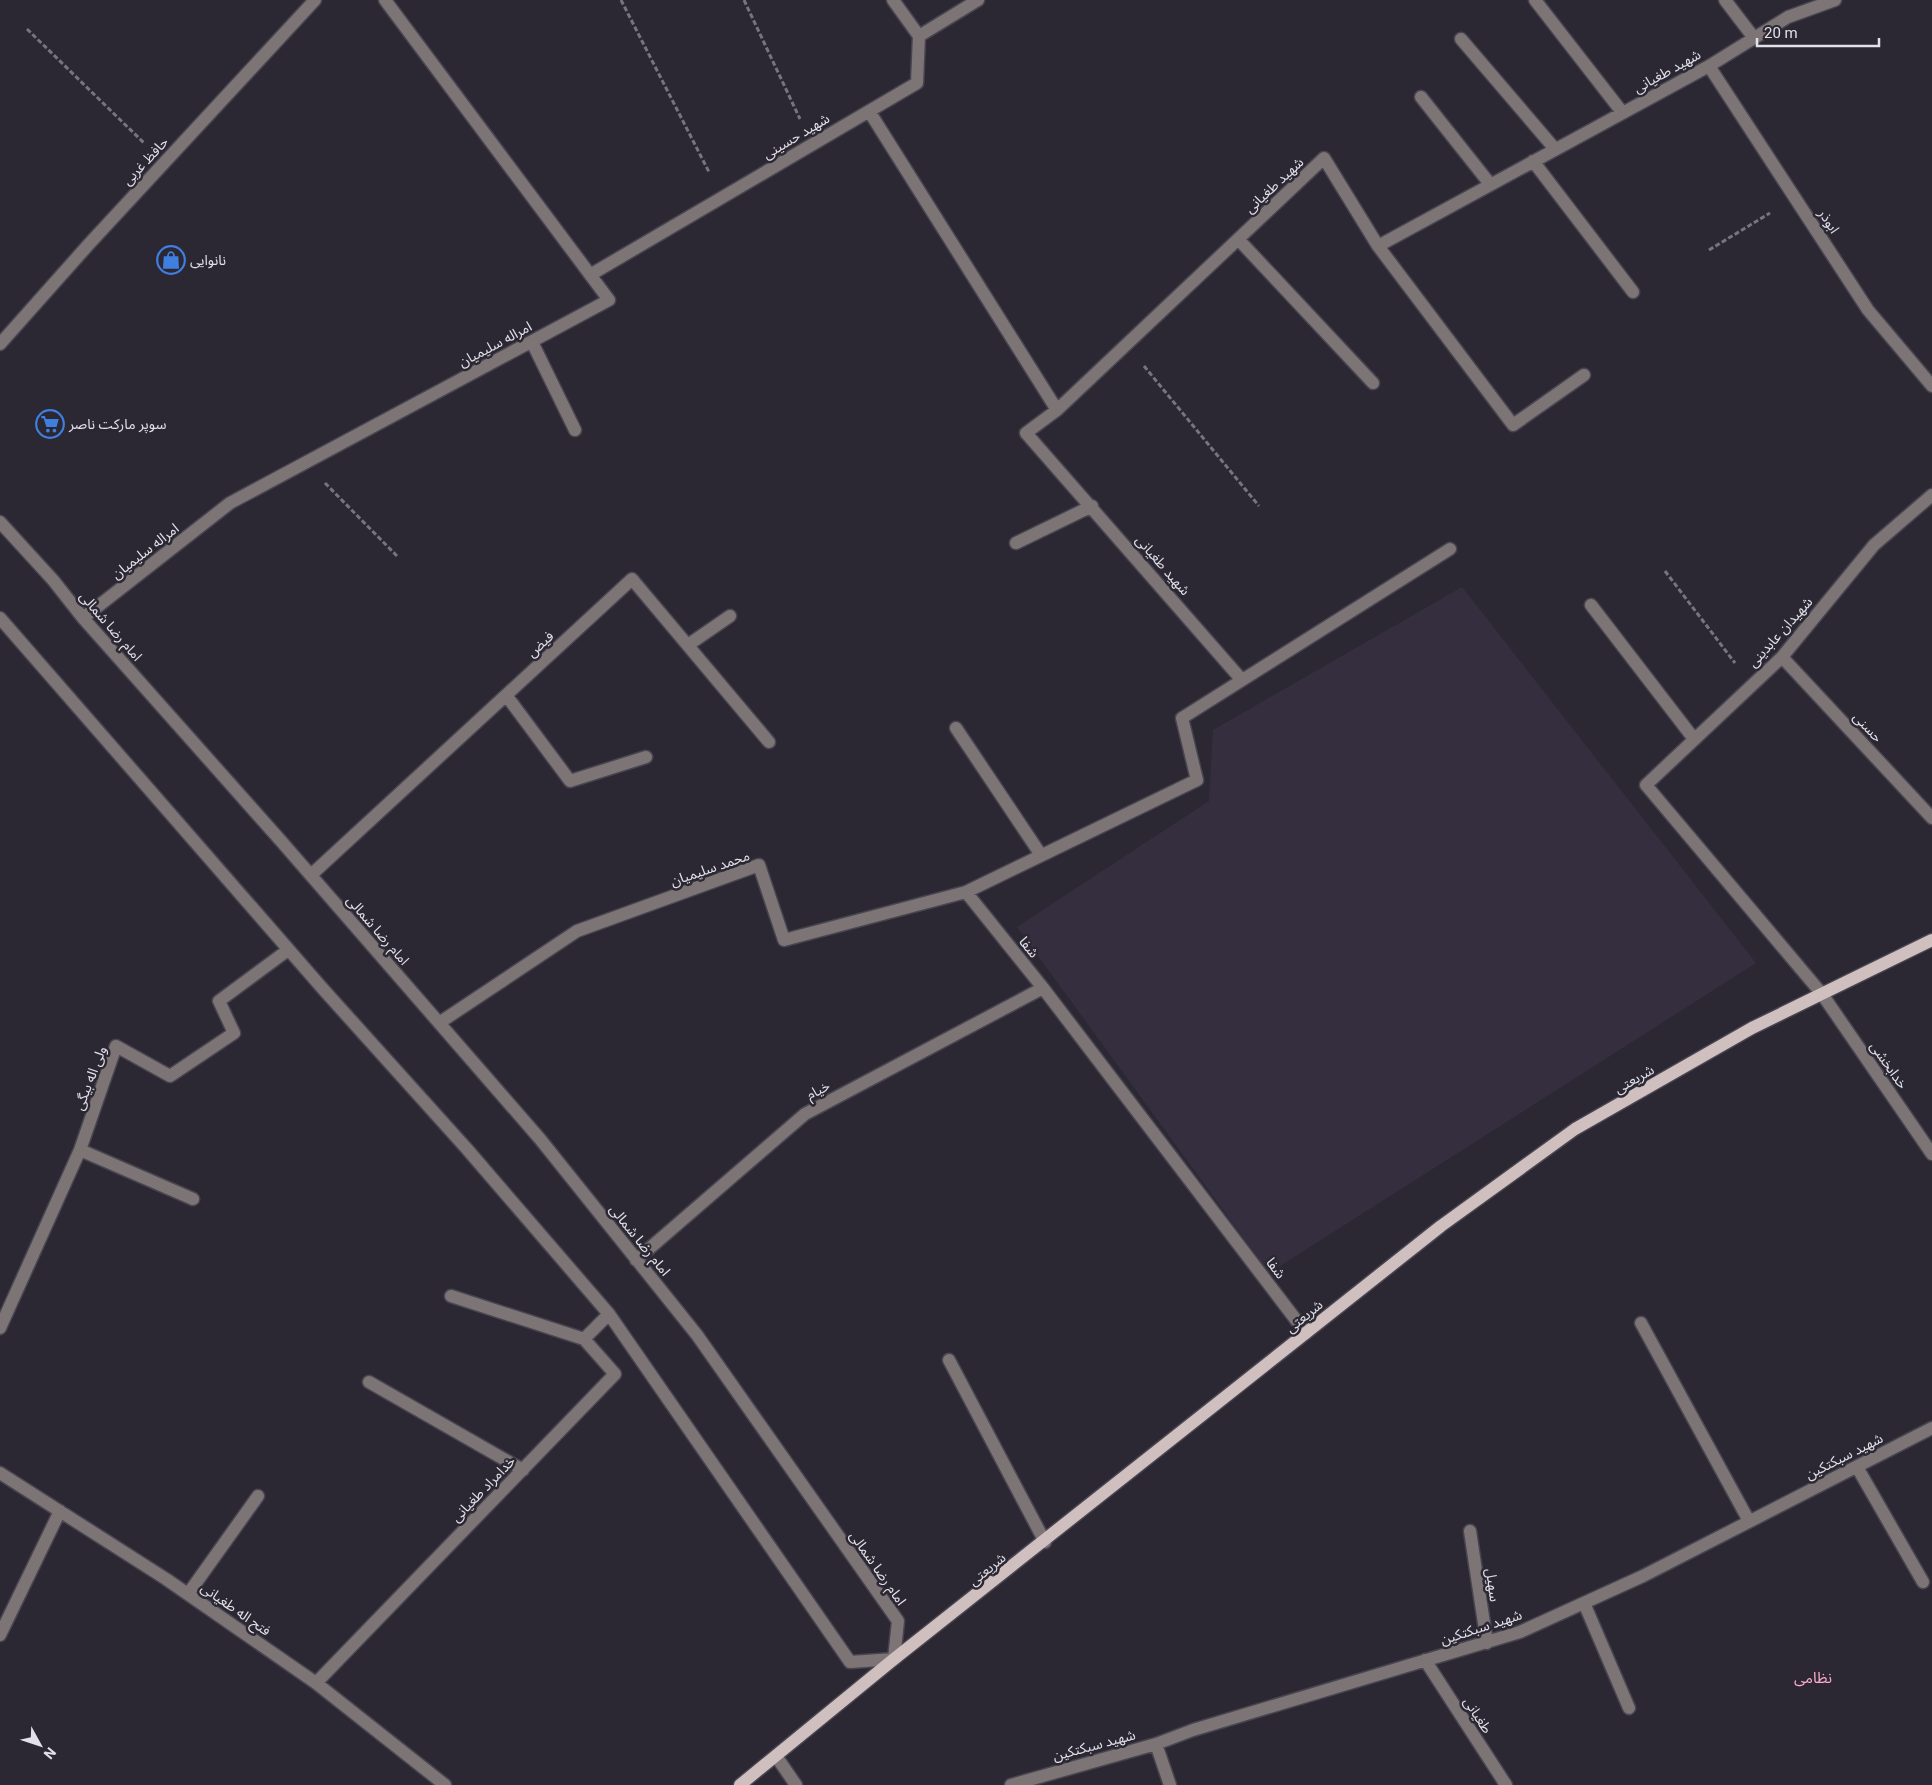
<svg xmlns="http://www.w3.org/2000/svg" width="1932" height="1785" viewBox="0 0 1932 1785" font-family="Roboto,'Noto Sans Arabic',sans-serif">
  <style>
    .medical { fill: #352e3e }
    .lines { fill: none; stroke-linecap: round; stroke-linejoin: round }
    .minor-casing { stroke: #484550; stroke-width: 15 }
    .major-casing { stroke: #484550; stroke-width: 15 }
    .path { stroke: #77747e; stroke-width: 3; stroke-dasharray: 5 2.5; stroke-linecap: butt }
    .minor { stroke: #7c7475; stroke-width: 12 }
    .major { stroke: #cfbfbf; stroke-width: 12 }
    .labels { text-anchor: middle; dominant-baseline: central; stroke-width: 5; stroke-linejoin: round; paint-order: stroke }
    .street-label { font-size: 14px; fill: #e2e0e8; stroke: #2b2833 }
    .poi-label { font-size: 14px; fill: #e2e0e8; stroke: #2b2833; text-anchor: start }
    .neighbourhood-label { font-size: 15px; fill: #fcadcc; stroke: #2b2833 }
  </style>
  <rect width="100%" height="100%" fill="#2b2833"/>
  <path class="medical" d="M 1462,587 L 1756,963 L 1269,1273 L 1017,927 L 1209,801 L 1213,730 Z"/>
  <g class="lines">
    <defs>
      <path id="minor" d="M 893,0 L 919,36
        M 1535,0 L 1622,112
        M 1725,0 L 1754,38
        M 1461,39 L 1555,149
        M 1709,66 L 1868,310 L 1932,386
        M 1421,97 L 1490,184
        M 869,111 L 1057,410
        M 1533,161 L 1633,292
        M 1238,239 L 1373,383
        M 1378,246 L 1513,425 L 1584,375
        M 590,275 L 917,83 L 919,36 L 978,0
        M 532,342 L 575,430
        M 0,344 L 89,244 L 315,0
        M 1932,495 L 1874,545 L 1782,657 L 1646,785 L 1822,994 L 1932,1154
        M 0,522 L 53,580 L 83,618 L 281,841 L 540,1139 L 697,1335 L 898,1621 L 894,1659 L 850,1662 L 609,1314 L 467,1149 L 323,989 L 0,618
        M 1016,543 L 1092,506
        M 1591,605 L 1694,739
        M 83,618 L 230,503 L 609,300 L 385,0
        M 688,645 L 730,616
        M 1782,657 L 1932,818
        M 1241,679 L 1026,433 L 1057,410 L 1324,158 L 1378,246 L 1709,66 L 1788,17 L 1835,0
        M 506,695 L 570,781 L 646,757
        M 956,728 L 1041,855
        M 311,875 L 632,579 L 769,742
        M 966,892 L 1043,988 L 1306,1333
        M 439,1023 L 577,931 L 759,865 L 784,940 L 966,892 L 1197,780 L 1182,718 L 1450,549
        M 80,1150 L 193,1199
        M 636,1260 L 805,1114 L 1043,988
        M 451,1296 L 584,1339
        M 1641,1323 L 1749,1521
        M 0,1328 L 80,1150 L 116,1046 L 170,1076 L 234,1033 L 219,1001 L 288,950
        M 949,1360 L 1045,1542
        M 369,1382 L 523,1470
        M 1857,1467 L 1923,1582
        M 0,1473 L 166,1579 L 316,1683 L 445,1785
        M 1470,1531 L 1487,1643
        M 188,1594 L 258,1496
        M 1584,1603 L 1629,1708
        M 0,1635 L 60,1511
        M 1425,1660 L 1506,1785
        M 316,1683 L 615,1374 L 584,1339 L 609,1314
        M 1156,1744 L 1170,1785
        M 776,1756 L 796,1785
        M 1011,1785 L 1156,1744 L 1193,1730 L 1520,1632 L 1643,1576 L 1932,1428"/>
      <path id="major" d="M 740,1785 L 894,1659 L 1441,1226 L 1575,1129 L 1752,1028 L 1932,940"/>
    </defs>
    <use href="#minor" class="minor-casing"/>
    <use href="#major" class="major-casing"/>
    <path class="path" d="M 621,0 L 709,172
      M 744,0 L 800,119
      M 27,29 L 144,143
      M 1709,250 L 1770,213
      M 1144,366 L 1259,506
      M 325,483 L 397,556
      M 1665,571 L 1735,663"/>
    <use href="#minor" class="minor"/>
    <use href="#major" class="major"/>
  </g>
  <defs>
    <symbol id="shop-ring" viewBox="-11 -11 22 22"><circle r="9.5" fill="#2b2833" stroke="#3f7fe0" stroke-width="1.5"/><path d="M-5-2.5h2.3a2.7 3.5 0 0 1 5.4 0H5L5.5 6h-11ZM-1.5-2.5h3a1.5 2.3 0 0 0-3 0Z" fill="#3f7fe0"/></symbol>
    <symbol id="supermarket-ring" viewBox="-11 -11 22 22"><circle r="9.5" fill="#2b2833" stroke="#3f7fe0" stroke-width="1.5"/><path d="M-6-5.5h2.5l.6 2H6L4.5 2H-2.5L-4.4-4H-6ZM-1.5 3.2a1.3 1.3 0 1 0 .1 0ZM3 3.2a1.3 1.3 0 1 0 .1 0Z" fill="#3f7fe0"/></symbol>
  </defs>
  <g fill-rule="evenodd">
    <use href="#shop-ring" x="155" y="244" width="32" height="32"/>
    <use href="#supermarket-ring" x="34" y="408" width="32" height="32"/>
  </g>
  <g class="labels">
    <g class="street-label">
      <text transform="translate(1667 71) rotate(-29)">شهید طغیانی</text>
      <text transform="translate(796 136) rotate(-31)">شهید حسینی</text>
      <text transform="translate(145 161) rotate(-47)">حافظ غربی</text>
      <text transform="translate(1274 185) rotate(-43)">شهید طغیانی</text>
      <text transform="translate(1829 221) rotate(57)">ابوذر</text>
      <text transform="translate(495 344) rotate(-28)">امراله سلیمیان</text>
      <text transform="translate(145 551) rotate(-38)">امراله سلیمیان</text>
      <text transform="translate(1163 565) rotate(49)">شهید طغیانی</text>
      <text transform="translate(111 626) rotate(49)">امام رضا شمالی</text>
      <text transform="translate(1780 632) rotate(-48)">شهیدان عابدینی</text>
      <text transform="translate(540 644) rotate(-43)">فیض</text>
      <text transform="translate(1868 727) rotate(47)">حسنی</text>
      <text transform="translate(710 868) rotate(-19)">محمد سلیمیان</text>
      <text transform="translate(378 930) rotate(49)">امام رضا شمالی</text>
      <text transform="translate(1029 947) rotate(51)">شفا</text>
      <text transform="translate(1889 1065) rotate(55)">خدابخشی</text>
      <text transform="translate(90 1078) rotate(-69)">ولی اله بیگی</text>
      <text transform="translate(1634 1079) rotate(-30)">شریعتی</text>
      <text transform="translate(818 1090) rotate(-28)">خیام</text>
      <text transform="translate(640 1240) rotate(51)">امام رضا شمالی</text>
      <text transform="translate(1276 1268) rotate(53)">شفا</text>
      <text transform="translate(1304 1316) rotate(-39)">شریعتی</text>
      <text transform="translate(1844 1456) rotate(-27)">شهید سبکتکین</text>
      <text transform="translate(483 1489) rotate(-46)">خدامراد طغیانی</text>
      <text transform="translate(878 1568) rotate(55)">امام رضا شمالی</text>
      <text transform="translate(987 1569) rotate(-39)">شریعتی</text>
      <text transform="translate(1493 1585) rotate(82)">سهیل</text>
      <text transform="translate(236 1609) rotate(35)">فتح اله طغیانی</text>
      <text transform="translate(1481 1627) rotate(-18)">شهید سبکتکین</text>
      <text transform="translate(1478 1715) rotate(57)">طغیانی</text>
      <text transform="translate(1094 1745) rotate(-15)">شهید سبکتکین</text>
    </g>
    <g class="poi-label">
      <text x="190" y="260">نانوایی</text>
      <text x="69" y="424">سوپر مارکت ناصر</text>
    </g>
    <g class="neighbourhood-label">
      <text x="1813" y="1678">نظامی</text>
    </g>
  </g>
  <g transform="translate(40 1745) rotate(130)" stroke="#2b2833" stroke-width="4" paint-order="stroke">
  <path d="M0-4L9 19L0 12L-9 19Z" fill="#e2e0e8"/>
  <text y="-8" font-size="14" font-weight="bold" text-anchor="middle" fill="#e2e0e8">N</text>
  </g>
  <path d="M1757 38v8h122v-8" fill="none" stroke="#e2e0e8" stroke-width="2.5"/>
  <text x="1764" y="38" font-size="15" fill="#e2e0e8" stroke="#2b2833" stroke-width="4" paint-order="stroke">20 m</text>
</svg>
